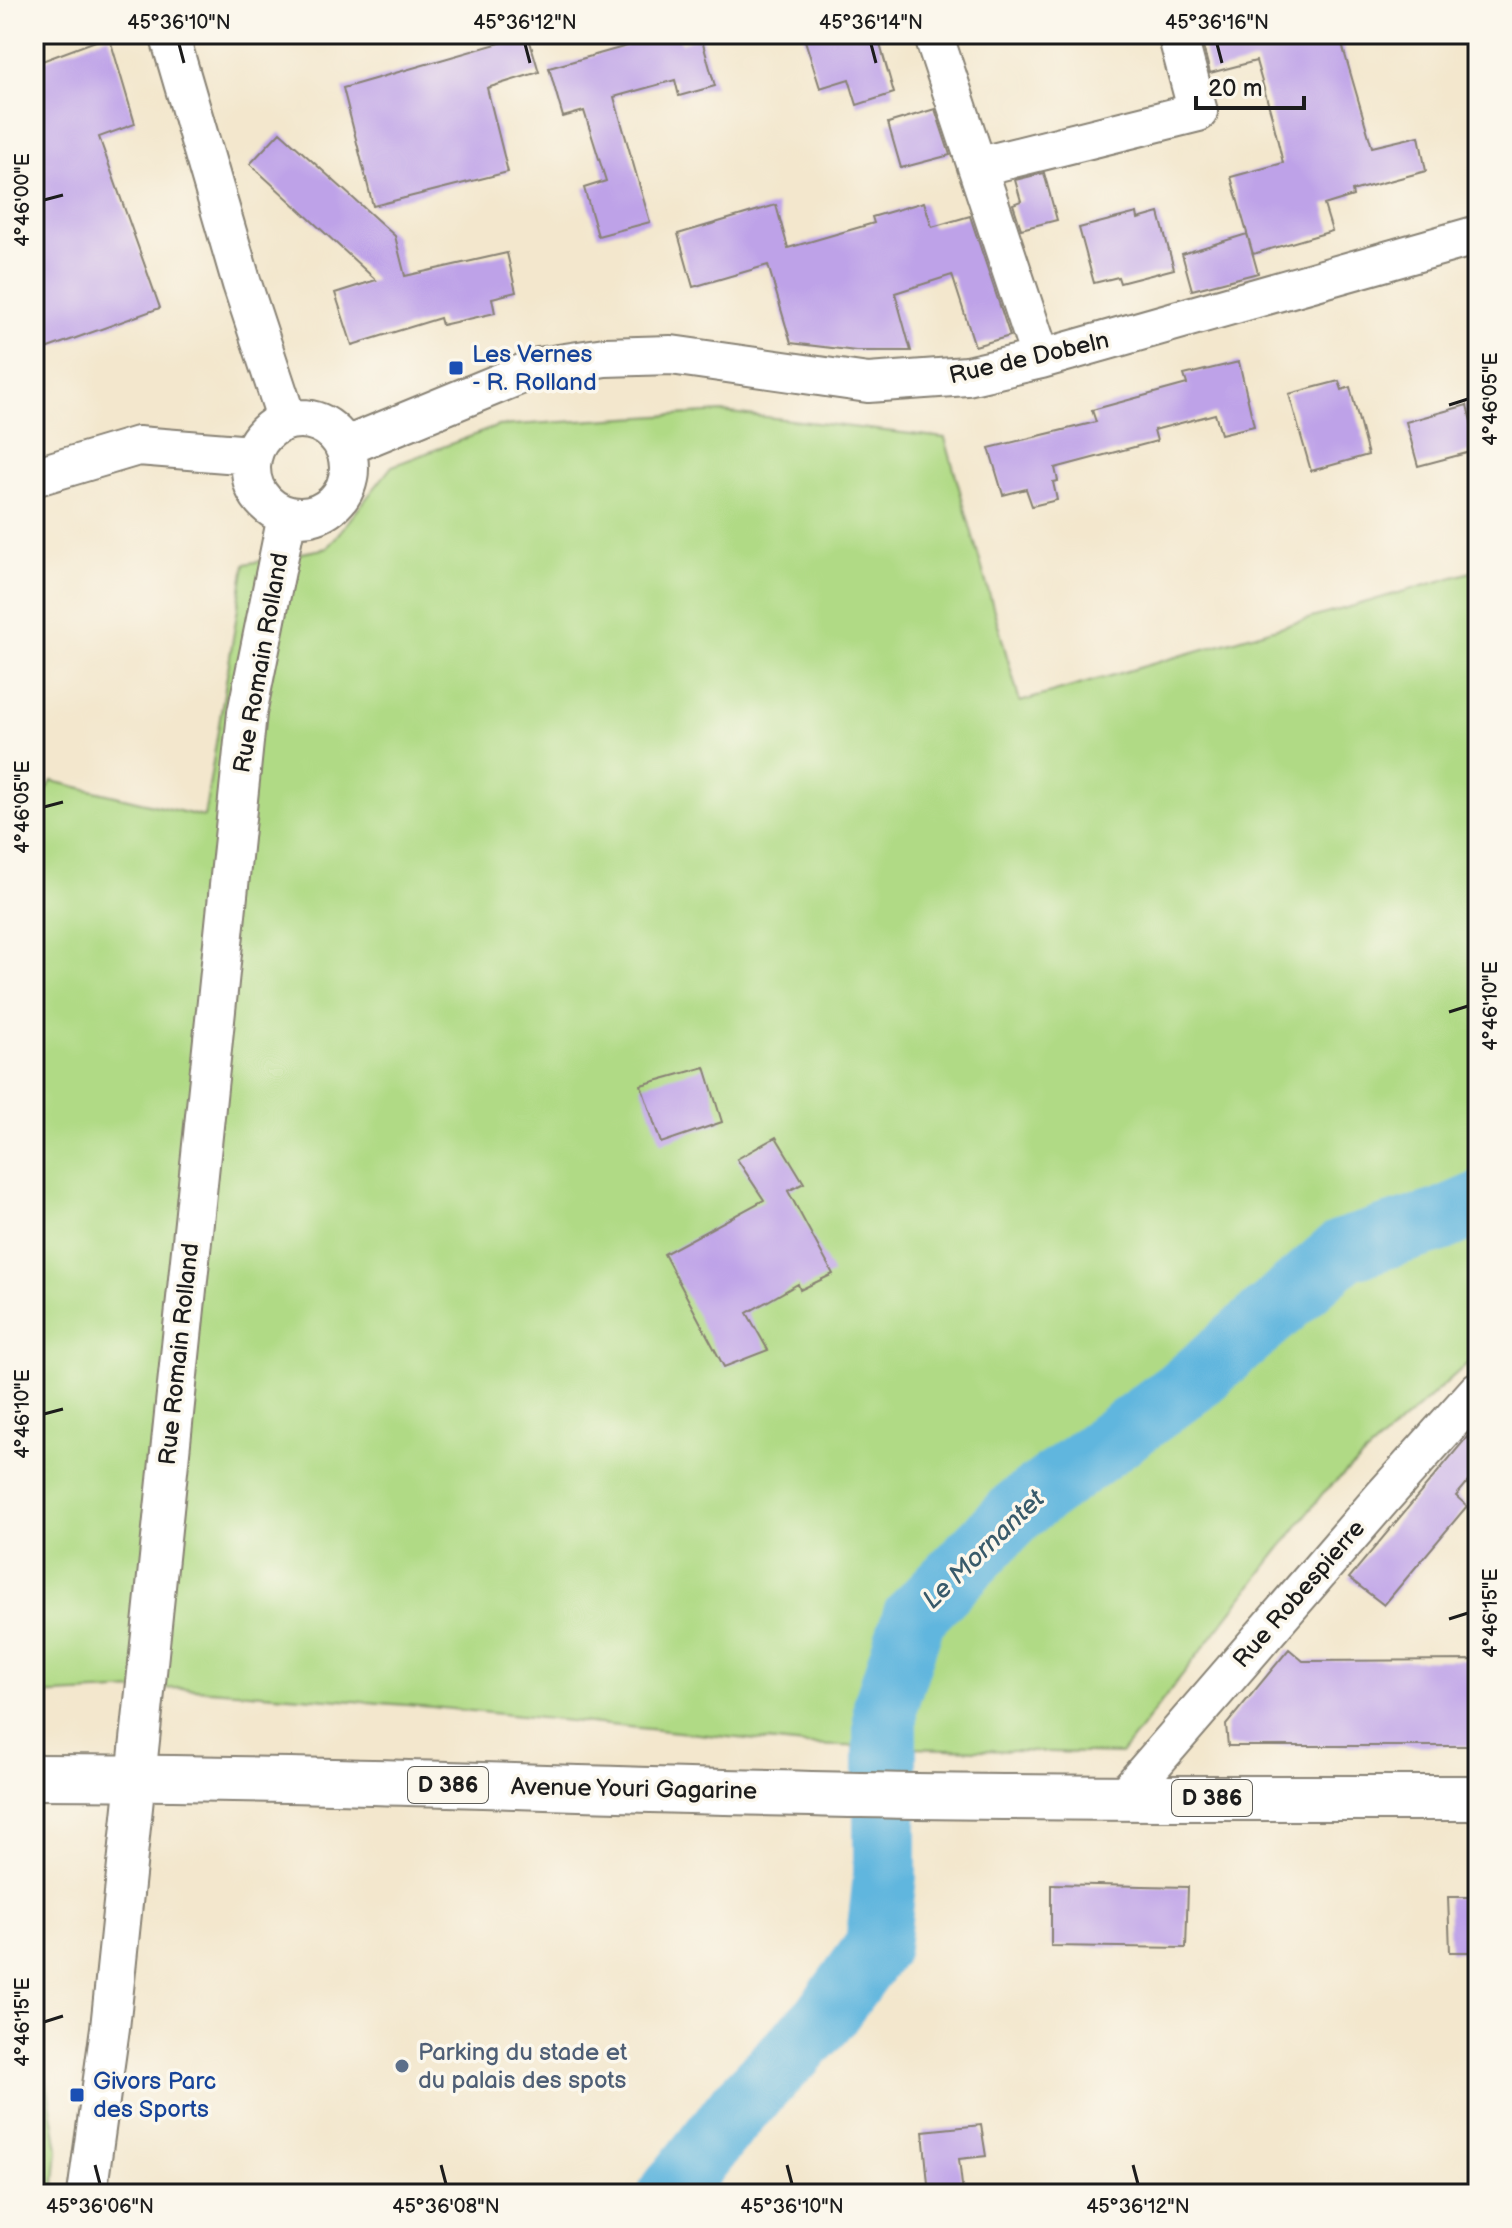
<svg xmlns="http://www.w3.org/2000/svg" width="1512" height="2228" viewBox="0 0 1512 2228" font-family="'Balsamiq Sans',sans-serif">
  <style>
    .green { fill: #b0da85; stroke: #667b50; stroke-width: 2 }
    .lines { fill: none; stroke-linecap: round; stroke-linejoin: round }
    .river { stroke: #61b6de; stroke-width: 64 }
    .building { fill: #bea2e8 }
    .minor-casing { stroke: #888274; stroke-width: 42 }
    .major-casing { stroke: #888274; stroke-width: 48 }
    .minor { stroke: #fff; stroke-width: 38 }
    .major { stroke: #fff; stroke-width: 44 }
    .ticks { fill: none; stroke: #1c1c1c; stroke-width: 3 }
    .transit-dot { fill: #1a4fb4; stroke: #fbf7ec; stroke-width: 3 }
    .service-dot { fill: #5c6f8a; stroke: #fbf7ec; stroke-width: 3 }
    .labels { text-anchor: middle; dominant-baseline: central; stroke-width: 7; stroke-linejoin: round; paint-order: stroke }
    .shield { fill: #fbf7ec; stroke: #5f5e5a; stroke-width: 2 }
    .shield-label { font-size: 22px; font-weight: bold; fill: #1c1c1c }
    .transit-label { font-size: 24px; fill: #164399; stroke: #fbf7ec; text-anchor: start }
    .street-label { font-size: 24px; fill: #1c1c1c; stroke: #fbf7ec }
    .service-label { font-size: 24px; fill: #4e5e75; stroke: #fbf7ec; text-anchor: start }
    .water-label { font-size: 26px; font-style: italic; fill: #385a6a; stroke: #fbf7ec }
    .neatline { fill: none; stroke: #1c1c1c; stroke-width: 3 }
    .ticks-label { font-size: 20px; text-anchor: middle; fill: #1c1c1c }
  </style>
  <rect width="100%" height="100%" fill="#fbf7ec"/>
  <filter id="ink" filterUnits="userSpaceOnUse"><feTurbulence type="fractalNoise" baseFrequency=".0125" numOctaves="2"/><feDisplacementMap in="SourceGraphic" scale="16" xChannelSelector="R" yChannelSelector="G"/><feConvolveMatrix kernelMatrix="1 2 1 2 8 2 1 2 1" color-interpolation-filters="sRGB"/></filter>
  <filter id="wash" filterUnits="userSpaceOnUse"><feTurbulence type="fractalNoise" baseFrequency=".006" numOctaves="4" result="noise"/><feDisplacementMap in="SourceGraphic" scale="32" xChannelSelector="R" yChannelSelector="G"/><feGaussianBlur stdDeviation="1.8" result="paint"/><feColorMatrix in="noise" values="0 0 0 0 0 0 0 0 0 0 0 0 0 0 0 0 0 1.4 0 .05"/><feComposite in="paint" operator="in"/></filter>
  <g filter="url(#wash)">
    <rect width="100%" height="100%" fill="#f3e7cd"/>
    <path class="green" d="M 722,412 L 945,438 L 1020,702 L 1478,570 L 1478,1354 L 1323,1493 L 1121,1754 L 805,1745 L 432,1707 L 182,1688 L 34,1695 L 34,811 L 52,781 L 204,817 L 245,564 L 327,548 L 392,466 L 498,426 Z
      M 34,2031 L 41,2045 L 58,2149 L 54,2194 L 34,2194 Z"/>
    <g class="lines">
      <path class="river" d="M 670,2194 L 738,2108 L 823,2020 L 877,1946 L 885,1876 L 885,1706 L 914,1617 L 1018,1510 L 1190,1384 L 1344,1250 L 1441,1220 L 1478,1204"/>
    </g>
    <g id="blocks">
      <path class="building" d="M 650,34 L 678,34 L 681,43 L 701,37 L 715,86 L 679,96 L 675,80 L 614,97 L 650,222 L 598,236 L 584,188 L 606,181 L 584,111 L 563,117 L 549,68 L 627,46 L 626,41 Z
        M 803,34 L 877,34 L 894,93 L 857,105 L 849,79 L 820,88 Z
        M 1241,34 L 1339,34 L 1372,147 L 1419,136 L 1426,171 L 1352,191 L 1353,196 L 1324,205 L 1332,231 L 1253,254 L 1231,177 L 1283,163 L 1272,117 L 1256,61 L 1210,73 L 1203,46 Z
        M 528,35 L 539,72 L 487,88 L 508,172 L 373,206 L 343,88 Z
        M 109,36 L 135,124 L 99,137 L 160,308 L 34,353 L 34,64 Z
        M 935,109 L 950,155 L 901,168 L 888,123 Z
        M 280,132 L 395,236 L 405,276 L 507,253 L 516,292 L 492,298 L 495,313 L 442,325 L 440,318 L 352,345 L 335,293 L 376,280 L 250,164 Z
        M 1044,173 L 1057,220 L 1021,229 L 1013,204 L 1021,201 L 1015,180 Z
        M 924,202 L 932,227 L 970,216 L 1010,336 L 975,346 L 952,275 L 895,293 L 911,351 L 856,351 L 791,343 L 768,265 L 693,287 L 678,234 L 776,205 L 788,248 L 874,223 L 872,217 Z
        M 1137,213 L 1138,219 L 1159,213 L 1174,269 L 1120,283 L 1118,277 L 1094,283 L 1079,228 Z
        M 1247,234 L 1258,273 L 1192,290 L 1182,254 Z
        M 1239,362 L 1254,426 L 1221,434 L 1215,414 L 1154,430 L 1157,441 L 1055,468 L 1058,481 L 1053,482 L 1057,500 L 1032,506 L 1026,489 L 1003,495 L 989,448 L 1096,422 L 1092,410 L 1187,384 L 1184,375 Z
        M 1339,381 L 1342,390 L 1350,387 L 1368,455 L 1311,471 L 1289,394 Z
        M 1467,405 L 1478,450 L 1418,466 L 1406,422 Z
        M 705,1067 L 722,1122 L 661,1143 L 641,1085 Z
        M 776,1137 L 804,1183 L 788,1191 L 833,1274 L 800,1290 L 798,1284 L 747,1313 L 768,1350 L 724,1367 L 664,1254 L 764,1200 L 737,1159 Z
        M 1478,1424 L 1478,1470 L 1456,1496 L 1467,1506 L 1384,1605 L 1349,1578 Z
        M 1289,1649 L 1303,1661 L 1478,1660 L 1478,1746 L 1228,1746 L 1226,1725 Z
        M 1051,1884 L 1188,1887 L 1186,1948 L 1051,1946 Z
        M 1448,1897 L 1478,1897 L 1478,1952 L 1450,1952 Z
        M 981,2125 L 986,2156 L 959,2159 L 963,2194 L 929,2194 L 923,2131 Z"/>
    </g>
  </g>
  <g filter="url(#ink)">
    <use href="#blocks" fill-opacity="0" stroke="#888274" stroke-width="2"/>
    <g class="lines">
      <defs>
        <path id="minor" d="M 169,34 L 242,284 L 287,420
          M 933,34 L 1041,359
          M 977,167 L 1198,112 L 1177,34
          M251 468a49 49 0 1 1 98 0a49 49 0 1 1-98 0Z
          M 344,447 L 539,367 L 605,357 L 671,355 L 868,383 L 967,376 L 1041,359 L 1478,235
          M 34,477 L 138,446 L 252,455
          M 1123,1798 L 1383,1497 L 1478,1391
          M 87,2194 L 110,2028 L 247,713 L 287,516"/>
        <path id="major" d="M 34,1777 C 310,1777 585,1790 861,1795 C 1067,1799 1272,1798 1478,1798"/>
      </defs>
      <use href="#minor" class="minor-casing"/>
      <use href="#major" class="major-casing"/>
      <use href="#minor" class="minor"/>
      <use href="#major" class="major"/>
    </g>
  </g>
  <path class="ticks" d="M 179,44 L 184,63M 525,44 L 530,63M 871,44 L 876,63M 1217,44 L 1222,63M 44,200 L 63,195M 1449,405 L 1468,399M 44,807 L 63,802M 1449,1012 L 1468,1006M 44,1414 L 63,1409M 1449,1619 L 1468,1613M 44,2022 L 63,2016M 95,2165 L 100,2184M 441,2165 L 446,2184M 787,2165 L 792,2184M 1133,2165 L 1138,2184"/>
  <g class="transit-dot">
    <rect x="448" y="360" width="16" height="16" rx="4"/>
    <rect x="69" y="2087" width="16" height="16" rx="4"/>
  </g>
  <circle class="service-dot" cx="402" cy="2066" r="8"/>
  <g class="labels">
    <g class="shield">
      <rect x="408" y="1767" width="80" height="36" rx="6"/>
      <rect x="1172" y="1780" width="80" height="36" rx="6"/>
    </g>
    <g class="shield-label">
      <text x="448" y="1785">D 386</text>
      <text x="1212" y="1798">D 386</text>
    </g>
    <g class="transit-label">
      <text x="472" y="354">Les Vernes<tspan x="472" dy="28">- R. Rolland</tspan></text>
      <text x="93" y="2081">Givors Parc<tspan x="93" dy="28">des Sports</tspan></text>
    </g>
    <g class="street-label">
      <text transform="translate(1029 358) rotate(-13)">Rue de Dobeln</text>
      <text transform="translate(261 663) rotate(-80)">Rue Romain Rolland</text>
      <text transform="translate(179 1354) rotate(-84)">Rue Romain Rolland</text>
      <text transform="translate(1299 1594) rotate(-49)">Rue Robespierre</text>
      <text transform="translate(634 1789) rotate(1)">Avenue Youri Gagarine</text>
    </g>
    <g class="service-label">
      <text x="418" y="2052">Parking du stade et<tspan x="418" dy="28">du palais des spots</tspan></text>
    </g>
    <g class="water-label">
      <text transform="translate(984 1550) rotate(-44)">Le Mornantet</text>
    </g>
  </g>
  <rect width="1512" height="2228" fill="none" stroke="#fbf7ec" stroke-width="88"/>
  <path d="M1196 96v12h108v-12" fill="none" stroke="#1c1c1c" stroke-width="4"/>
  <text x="1208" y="96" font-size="24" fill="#1c1c1c" stroke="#fbf7ec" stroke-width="6" paint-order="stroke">20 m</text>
  <rect x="44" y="44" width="1424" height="2140" class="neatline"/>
  <g class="ticks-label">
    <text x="179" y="29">45°36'10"N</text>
    <text x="525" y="29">45°36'12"N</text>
    <text x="871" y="29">45°36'14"N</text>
    <text x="1217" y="29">45°36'16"N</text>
    <text transform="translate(22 200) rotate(-90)" y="7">4°46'00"E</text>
    <text transform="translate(1490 399) rotate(-90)" y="7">4°46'05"E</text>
    <text transform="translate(22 807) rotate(-90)" y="7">4°46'05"E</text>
    <text transform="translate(1490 1006) rotate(-90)" y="7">4°46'10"E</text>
    <text transform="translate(22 1414) rotate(-90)" y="7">4°46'10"E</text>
    <text transform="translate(1490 1613) rotate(-90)" y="7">4°46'15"E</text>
    <text transform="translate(22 2022) rotate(-90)" y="7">4°46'15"E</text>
    <text x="100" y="2213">45°36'06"N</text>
    <text x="446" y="2213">45°36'08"N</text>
    <text x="792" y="2213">45°36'10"N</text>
    <text x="1138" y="2213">45°36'12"N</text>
  </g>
</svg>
